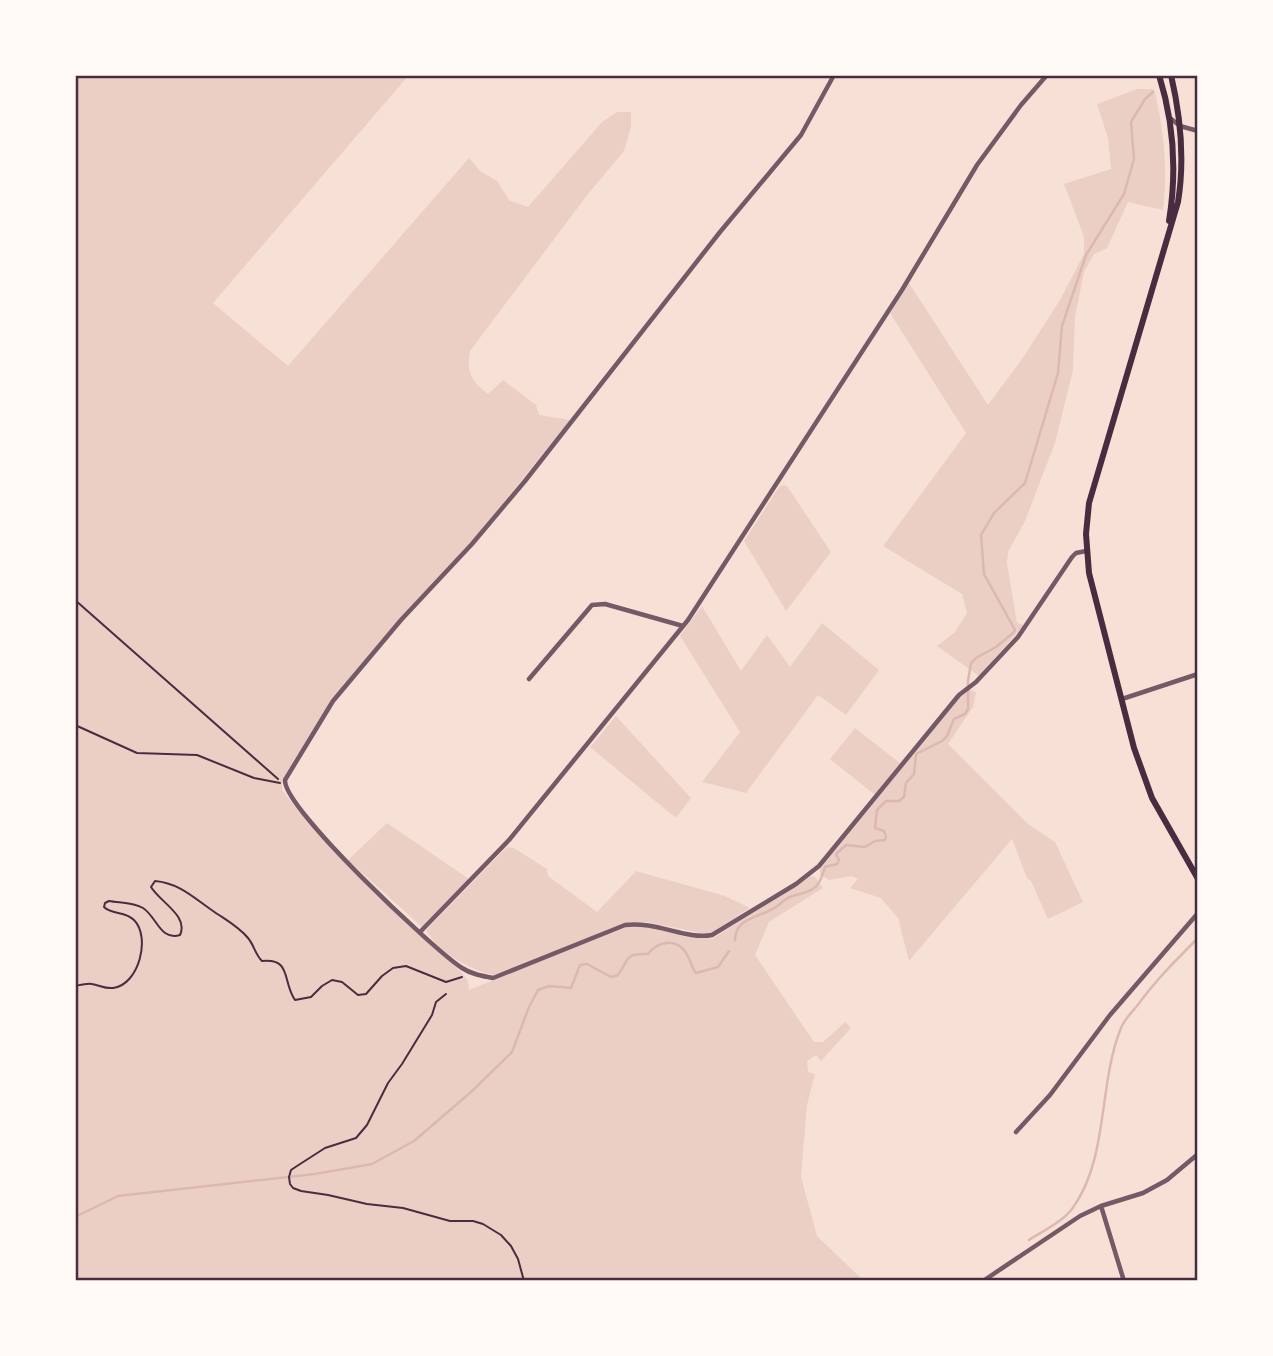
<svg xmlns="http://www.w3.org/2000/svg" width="1273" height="1356" viewBox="0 0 1273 1356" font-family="'Work Sans',sans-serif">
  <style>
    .green { fill: #ebcfc5 }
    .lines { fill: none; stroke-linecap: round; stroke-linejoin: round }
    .stream { stroke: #dcb8b0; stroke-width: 2.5 }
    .path { stroke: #4a2c40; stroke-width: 2 }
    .minor { stroke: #755966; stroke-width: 4.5 }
    .secondary { stroke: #4a2c40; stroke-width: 6 }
    .neatline { fill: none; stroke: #4a2c40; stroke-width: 2.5 }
  </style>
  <rect width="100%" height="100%" fill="#f7e1d7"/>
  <path class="green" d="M 75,75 L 409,75 L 213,303 L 288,366 L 469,158 L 480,171 L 497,181 L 509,200 L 528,207 L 602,122 L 617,112 L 631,112 L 631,127 L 624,151 L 588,194 L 470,351 C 466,373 472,381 488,394 L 503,380 L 536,405 L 539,415 L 570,420 L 471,543 L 400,619 L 332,699 L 282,780 L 282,790 L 310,826 L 345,863 L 462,973 L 468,981 L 469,990 L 626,927 L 647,926 L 712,939 L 811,876 L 815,877 L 823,888 L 769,922 L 755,955 L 814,1042 L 823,1042 L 845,1022 L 851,1028 L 821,1061 L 816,1055 L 807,1061 L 808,1072 L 815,1074 L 807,1105 L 801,1177 L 817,1236 L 864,1281 L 75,1281 Z
    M 1137,89 L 1154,89 C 1164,130 1168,168 1163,210 L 1128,202 L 1107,248 L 1094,254 L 1084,272 L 1075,317 L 1073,370 L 1055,443 L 1025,521 L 1008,552 L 1007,563 L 1017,623 L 1024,625 L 979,676 L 937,646 L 955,632 L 967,613 L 962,594 L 883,546 L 966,433 L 890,313 L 909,283 L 988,405 L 1022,359 L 1060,300 L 1084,254 L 1084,237 L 1064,184 L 1111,169 L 1108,138 L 1097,104 Z
    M 783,485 L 787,486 L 831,552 L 786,611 L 744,541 L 779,487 Z
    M 702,606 L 741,671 L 767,635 L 790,667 L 822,623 L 879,670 L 846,715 L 818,695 L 746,793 L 702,782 L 740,732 L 680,636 Z
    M 971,689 L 976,693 L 973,707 L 948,744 L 1028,824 L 1055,842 L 1083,902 L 1048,919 L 1031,881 L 1027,878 L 1012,839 L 909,961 L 898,918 L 881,898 L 850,888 L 858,879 L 852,876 L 829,880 L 820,874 L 820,869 L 960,697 Z
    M 616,716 L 691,798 L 676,818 L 590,747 Z
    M 855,728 L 900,763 L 875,795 L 830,759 Z
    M 387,823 L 469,879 L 422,927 L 348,860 Z
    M 507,847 L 514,848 L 547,869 L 548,876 L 597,912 L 636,871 L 725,896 L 750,908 L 711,933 L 701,933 L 647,922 L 624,923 L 493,975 C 470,970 437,951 426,930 Z"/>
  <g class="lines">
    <path class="stream" d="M 735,940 C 735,917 762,917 776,907 C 781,904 784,899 790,897 C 811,890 818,893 825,867 L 837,864 L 839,860 L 836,854 L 846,845 L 865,847 L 875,841 L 885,840 L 886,836 L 884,831 L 875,828 L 877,810 L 886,801 L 899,801 L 904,797 L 906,783 L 914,774 L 916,754 L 942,741 L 947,736 L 954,719 L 965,714 L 968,709 L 968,681 L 971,663 L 976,658 L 996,647 L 1013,633 L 1015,630 L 984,574 L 981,535 L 994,513 L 1025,483 L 1058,373 L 1062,326 L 1086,255 L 1124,194 L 1134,159 L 1131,122 L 1145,99 L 1153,92
      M 75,1217 L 118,1196 L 315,1174 L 372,1164 L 414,1141 L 471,1092 L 512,1052 L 529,1007 L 538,990 L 549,986 L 571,988 L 580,965 L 587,964 L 611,977 L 618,975 C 629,960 624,953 648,954 C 657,942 676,937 686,953 C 691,960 691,967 696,973 L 718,967 L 729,951
      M 1029,1240 C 1043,1231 1062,1222 1072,1209 C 1109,1159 1098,1084 1121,1028 C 1124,1020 1131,1013 1137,1006 C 1155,981 1176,960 1198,938"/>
    <path class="path" d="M 75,600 L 278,779
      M 75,725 L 137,753 L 197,755 L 254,778 L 280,783
      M 75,986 C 80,985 87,983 92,984 C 99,985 105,989 113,988 C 139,985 151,937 134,920 C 125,911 112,915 104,907 L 105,903 L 109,901 C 120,903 133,902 143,908 C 157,917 160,941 180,935 C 189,916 160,902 151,887 L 155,881 C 179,883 194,898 213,911 C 226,920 238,926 248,938 C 254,945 255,954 262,961 C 292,958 282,981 295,1000 L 311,997 L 322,986 L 332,980 L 342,982 L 358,995 L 366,994 L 382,976 L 393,968 L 406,966 L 446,982 L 462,977
      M 446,994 L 436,1002 L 432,1015 L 402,1064 L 388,1083 L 367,1125 L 356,1138 L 325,1148 L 297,1166 L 291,1170 L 289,1177 L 290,1184 L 293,1188 L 301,1191 L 328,1195 L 367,1204 L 403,1208 L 450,1221 L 473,1221 L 483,1224 L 501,1235 L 511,1246 L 518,1259 L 524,1281"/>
    <path class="minor" d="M 834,75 L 801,135 L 720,232 L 525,481 L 472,544 L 401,620 L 333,701 L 285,780 C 283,808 433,949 462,968 C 471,974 482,976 493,978 L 625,925 C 656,921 686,940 712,935 L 796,884 L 819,866 L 959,695 L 976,682 L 1018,637 L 1072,557 L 1076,553 L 1086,551
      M 1170,118 L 1180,126 L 1198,131
      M 529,679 L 592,605 L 605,604 L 683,626
      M 1122,699 L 1198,674
      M 421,931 L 509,840 L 688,620 L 902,290 L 977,165 L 1021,105 L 1047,75
      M 1016,1132 L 1050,1095 L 1110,1015 L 1198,913
      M 1101,1206 L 1124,1281
      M 983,1281 L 1080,1216 L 1101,1206 L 1143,1193 L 1167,1180 L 1198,1154"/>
    <path class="secondary" d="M 1159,75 C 1174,123 1177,172 1169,221
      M 1171,75 C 1181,118 1185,159 1178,202 L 1089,503 L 1086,534 L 1089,573 L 1134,748 L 1152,798 L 1198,879"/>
  </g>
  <rect width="1273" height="1356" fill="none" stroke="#fffaf5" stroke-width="154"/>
  <rect x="77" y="77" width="1119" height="1202" class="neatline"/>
</svg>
